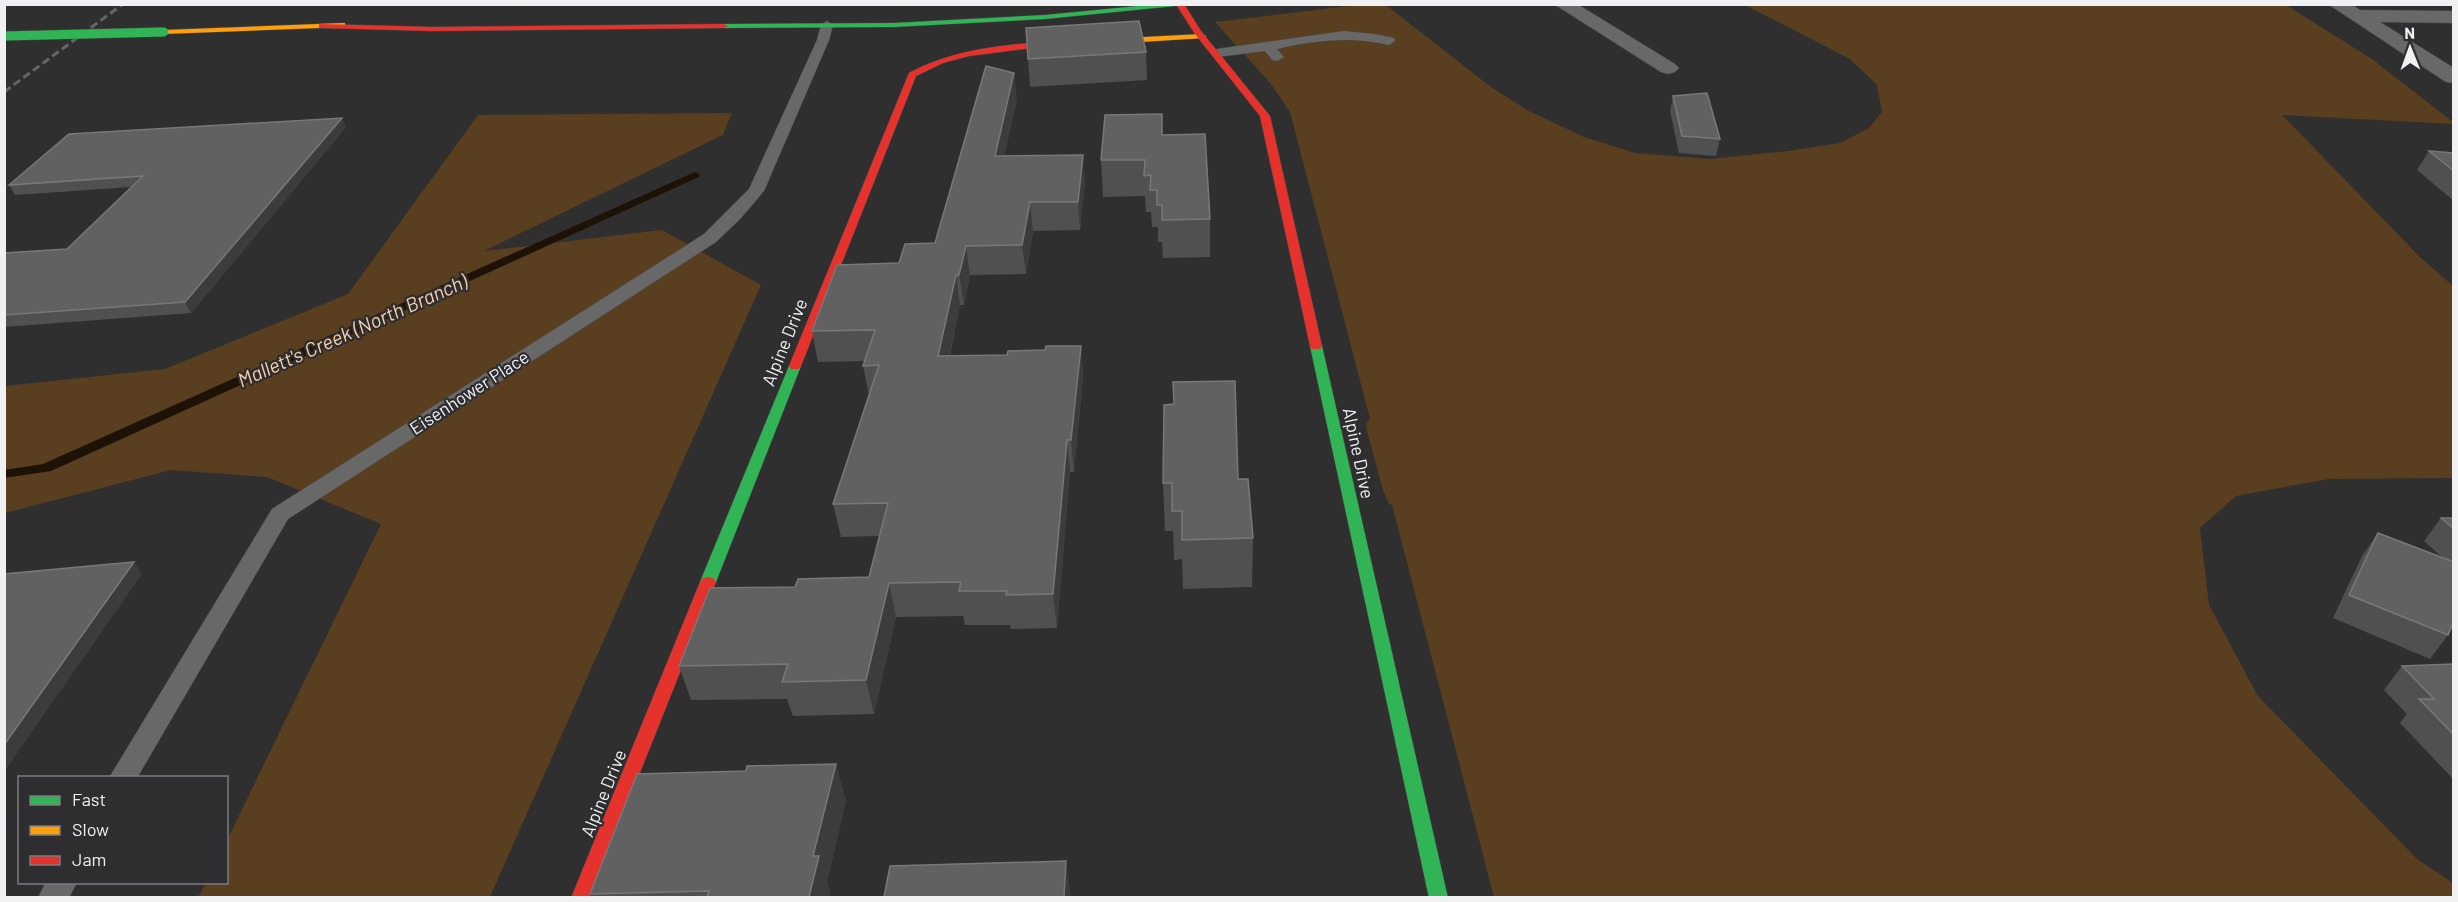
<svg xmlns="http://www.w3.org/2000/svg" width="2458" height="902" viewBox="0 0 2458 902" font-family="Barlow,sans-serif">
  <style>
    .green { fill: #593e1f }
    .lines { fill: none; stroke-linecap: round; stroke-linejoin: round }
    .stream { fill: #1e1106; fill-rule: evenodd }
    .lane-casing { stroke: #4a4a4a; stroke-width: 1 }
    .street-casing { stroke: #4a4a4a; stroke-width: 1 }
    .fast-casing { stroke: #4a4a4a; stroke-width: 1 }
    .slow-casing { stroke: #4a4a4a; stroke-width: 1 }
    .jam-casing { stroke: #4a4a4a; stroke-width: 1 }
    .lane { fill: #686868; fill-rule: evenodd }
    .street { fill: #686868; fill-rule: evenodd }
    .fast { fill: #30b455; fill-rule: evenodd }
    .slow { fill: #ff9f0a; fill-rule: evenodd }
    .jam { fill: #e5322d; fill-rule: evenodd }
    .rail { stroke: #656565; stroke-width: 3; stroke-dasharray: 8 4; stroke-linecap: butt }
    .fast-bridge-casing { stroke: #4a4a4a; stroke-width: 10; stroke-linecap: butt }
    .fast-bridge { stroke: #30b455; stroke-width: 9 }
    .wall { fill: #505051 }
    .shaded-wall { fill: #3c3c3c }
    .building { fill: #616162; stroke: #787879; stroke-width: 1.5 }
    .labels { text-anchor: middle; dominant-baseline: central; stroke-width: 4.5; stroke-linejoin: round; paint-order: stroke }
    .street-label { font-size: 18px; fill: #f1f0f2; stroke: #2e2e30 }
    .water-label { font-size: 20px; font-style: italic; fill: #fad0a9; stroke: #2e2e30 }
  </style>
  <rect width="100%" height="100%" fill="#2f2f2f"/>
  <path class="green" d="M 1357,5 L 1386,5 L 1491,87 L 1527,110 L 1584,137 L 1635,153 L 1710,159 L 1788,151 L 1840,143 L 1869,128 L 1882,112 L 1877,85 L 1850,59 L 1745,5 L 2286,5 L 2372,59 L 2453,122 L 2453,124 L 2282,115 L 2420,257 L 2453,286 L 2453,478 L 2329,479 L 2236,496 L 2200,528 L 2209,605 L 2258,696 L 2417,859 L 2453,883 L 2453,897 L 1494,897 L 1392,505 L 1389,504 L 1383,490 L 1367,431 L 1366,424 L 1370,419 L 1290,112 L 1271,84 L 1215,22 Z
    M 732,113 L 723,135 L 484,251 L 662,230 L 761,285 L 490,897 L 198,897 L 206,883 L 226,882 L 227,840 L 381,524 L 267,477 L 171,470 L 5,513 L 5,386 L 165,369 L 348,294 L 478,115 Z"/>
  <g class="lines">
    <path class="stream" d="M 695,172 L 700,175 L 699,177 L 51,471 L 4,478 L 4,470 L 43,464 Z"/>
    <defs>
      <path id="lane" d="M 827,21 L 833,25 L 829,40 L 764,191 L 741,218 L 716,242 L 288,519 L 137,778 L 109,778 L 272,509 L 704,234 L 749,189 L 817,40 L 821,25 Z
        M 1344,31 L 1374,34 L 1394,38 L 1395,41 L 1389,45 C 1351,36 1315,40 1277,49 L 1284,57 L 1277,61 L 1272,60 L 1265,51 L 1217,57 L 1210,53 L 1217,49 Z
        M 46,882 L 77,882 L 69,898 L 38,898 Z"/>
      <path id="street" d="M 1554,4 L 1577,4 L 1675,64 L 1679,68 L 1675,72 L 1668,74 L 1661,72 Z
        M 2328,4 L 2351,4 L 2360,10 L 2454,11 L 2454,23 L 2380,22 L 2454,68 L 2454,83 L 2446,82 Z"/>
      <path id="fast" d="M 1159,4 L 1195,4 L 1045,19 L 894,27 L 724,28 L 720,26 L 724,24 L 894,23 L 1045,15 Z
        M 1316,342 L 1322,346 L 1448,898 L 1429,898 L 1310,346 Z
        M 795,362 L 801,366 L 716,582 L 713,586 L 703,586 L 700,582 L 789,366 Z"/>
      <path id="slow" d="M 342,23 L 345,23 L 345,27 L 164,34 L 160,32 L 164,30 Z
        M 1202,34 L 1206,36 L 1205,38 L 1029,49 L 1025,46 L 1029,43 Z"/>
      <path id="jam" d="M 1176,4 L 1184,4 L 1201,31 L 1270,116 L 1322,346 L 1320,349 L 1312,349 L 1310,346 L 1260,116 L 1195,34 Z
        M 319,24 L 432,27 L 724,24 L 728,26 L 724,28 L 432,31 L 322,28 L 319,28 Z
        M 1029,43 L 1032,44 L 1032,48 L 969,56 L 943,63 L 916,76 L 801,366 L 799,369 L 791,369 L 789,366 L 909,73 C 947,53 986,47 1029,43 Z
        M 708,577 L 713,578 L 716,582 L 590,898 L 571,898 L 700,582 L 703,578 Z"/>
    </defs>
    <use href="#lane" class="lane-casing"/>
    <use href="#street" class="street-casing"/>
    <use href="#fast" class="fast-casing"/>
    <use href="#slow" class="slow-casing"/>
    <use href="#jam" class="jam-casing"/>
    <use href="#lane" class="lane"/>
    <use href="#street" class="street"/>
    <use href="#fast" class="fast"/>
    <use href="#slow" class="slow"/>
    <use href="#jam" class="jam"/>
    <path class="rail" d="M 4,92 L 123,4"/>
    <defs>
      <path id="fast-bridge" d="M 4,36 L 164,32"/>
    </defs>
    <use href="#fast-bridge" class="fast-bridge-casing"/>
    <use href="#fast-bridge" class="fast-bridge"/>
  </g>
  <path class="wall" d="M 1146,52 L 1147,80 L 1030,87 L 1028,59 Z
    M 1673,96 L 1720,139 L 1716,156 L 1679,153 L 1670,111 Z
    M 1017,99 L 1004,156 L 1085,182 L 1080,230 L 1033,231 L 1026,274 L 970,275 L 964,305 L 960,305 L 950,356 L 1007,355 L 1081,346 L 1083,377 L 1074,472 L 1070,472 L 1057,628 L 1011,629 L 1010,625 L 965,625 L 963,616 L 896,617 L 874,714 L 793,716 L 787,699 L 691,700 L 679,666 L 795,587 L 869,577 L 879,536 L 841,537 L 833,504 L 869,395 L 863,366 L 865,361 L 818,362 L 812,331 L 899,263 L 935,243 Z
    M 342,118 L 346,127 L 191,313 L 4,327 L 4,253 L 67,249 L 131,187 L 15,195 L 9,185 Z
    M 1163,135 L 1210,219 L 1210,257 L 1163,258 L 1162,242 L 1158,242 L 1158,227 L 1152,227 L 1151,212 L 1146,212 L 1145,196 L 1103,197 L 1101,160 Z
    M 2429,151 L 2454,153 L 2454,201 L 2417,170 Z
    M 1238,479 L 1253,538 L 1252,587 L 1183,589 L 1182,559 L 1174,560 L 1173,531 L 1165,531 L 1163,483 Z
    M 2441,518 L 2454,518 L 2454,621 L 2448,635 L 2430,659 L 2333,618 L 2362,556 L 2378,533 L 2443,558 L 2424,541 Z
    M 2454,664 L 2454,780 L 2400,723 L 2407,714 L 2384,690 L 2402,666 Z
    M 746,771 L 846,800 L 827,882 L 830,892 L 829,897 L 591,897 L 590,894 Z"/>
  <path class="shaded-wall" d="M 1014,73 L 1017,99 L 998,184 L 995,156 Z
    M 342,118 L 346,127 L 191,313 L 185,302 Z
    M 1083,155 L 1085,182 L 1080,230 L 1078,202 Z
    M 1030,202 L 1033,231 L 1026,274 L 1022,245 Z
    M 966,246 L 970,275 L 964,305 L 959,275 Z
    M 956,275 L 960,305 L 943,387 L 938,356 Z
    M 1081,346 L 1083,377 L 1074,472 L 1071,440 Z
    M 1067,440 L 1070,472 L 1057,628 L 1053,594 Z
    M 134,562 L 142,574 L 4,772 L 4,745 Z
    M 889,583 L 896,617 L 874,714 L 866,680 Z
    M 836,764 L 846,800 L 827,882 L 830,892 L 829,897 L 809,897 L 813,856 Z
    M 1066,861 L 1071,897 L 1064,897 Z"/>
  <path class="building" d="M 1139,21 L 1146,52 L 1028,59 L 1026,28 Z
    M 986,66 L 1014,73 L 995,156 L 1083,155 L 1078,202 L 1030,202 L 1022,245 L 966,246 L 959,275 L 956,275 L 938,356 L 1007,355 L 1008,351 L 1045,350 L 1046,346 L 1081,346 L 1071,440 L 1067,440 L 1053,594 L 1006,595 L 1007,591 L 959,591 L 961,582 L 889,583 L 866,680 L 782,682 L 788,664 L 679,666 L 710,588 L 795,587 L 798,579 L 869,577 L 888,503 L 833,504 L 879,365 L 863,366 L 875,330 L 812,331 L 837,265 L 899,263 L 905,244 L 935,243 Z
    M 1707,93 L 1720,139 L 1682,136 L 1673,96 Z
    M 1162,114 L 1162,135 L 1205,134 L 1210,219 L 1162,220 L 1162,205 L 1157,205 L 1157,190 L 1150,190 L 1151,175 L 1144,176 L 1145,160 L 1101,160 L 1105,115 Z
    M 342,118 L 185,302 L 4,315 L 4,253 L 67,249 L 143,176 L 9,185 L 69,134 Z
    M 2429,151 L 2454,153 L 2454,171 Z
    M 1235,381 L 1238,479 L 1248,479 L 1253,538 L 1182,540 L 1182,511 L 1172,511 L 1172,483 L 1163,483 L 1164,405 L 1174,404 L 1173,382 Z
    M 2441,518 L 2454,518 L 2454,529 Z
    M 2378,533 L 2454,562 L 2454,621 L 2448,635 L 2349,595 Z
    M 134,562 L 4,745 L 4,574 Z
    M 2454,664 L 2454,735 L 2419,699 L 2434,699 L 2402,666 Z
    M 836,764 L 813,856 L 819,856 L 809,897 L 707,897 L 709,891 L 590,894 L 637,774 L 746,771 L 747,766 Z
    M 1066,861 L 1064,897 L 884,897 L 890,866 Z"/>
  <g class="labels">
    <g class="street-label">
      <text transform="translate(784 342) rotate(-68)">Alpine Drive</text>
      <text transform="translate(469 392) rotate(-33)">Eisenhower Place</text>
      <text transform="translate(1359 453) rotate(78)">Alpine Drive</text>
      <text transform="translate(603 793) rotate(-68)">Alpine Drive</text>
    </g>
    <g class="water-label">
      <text transform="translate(352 330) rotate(-24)">Mallett's Creek (North Branch)</text>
    </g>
  </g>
  <rect width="2458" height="902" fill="none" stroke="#f1f0f2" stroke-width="12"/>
  <rect x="18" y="776" width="210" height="108" fill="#2e2e30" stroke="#7c7c7e" stroke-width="1.5"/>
  <rect x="30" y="796" width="30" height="9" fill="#30b455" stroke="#7c7c7e" stroke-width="1.5"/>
  <text x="72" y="806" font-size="18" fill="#f1f0f2">Fast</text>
  <rect x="30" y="826" width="30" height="9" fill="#ff9f0a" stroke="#7c7c7e" stroke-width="1.5"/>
  <text x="72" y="836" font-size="18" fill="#f1f0f2">Slow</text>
  <rect x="30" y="856" width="30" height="9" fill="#e5322d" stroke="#7c7c7e" stroke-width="1.5"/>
  <text x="72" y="866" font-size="18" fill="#f1f0f2">Jam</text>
  <g transform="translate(2410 48) rotate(359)" stroke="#2e2e30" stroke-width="4.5" paint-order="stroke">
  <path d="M0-4.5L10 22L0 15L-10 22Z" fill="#f1f0f2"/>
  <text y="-9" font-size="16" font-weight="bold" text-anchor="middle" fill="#f1f0f2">N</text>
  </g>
</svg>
